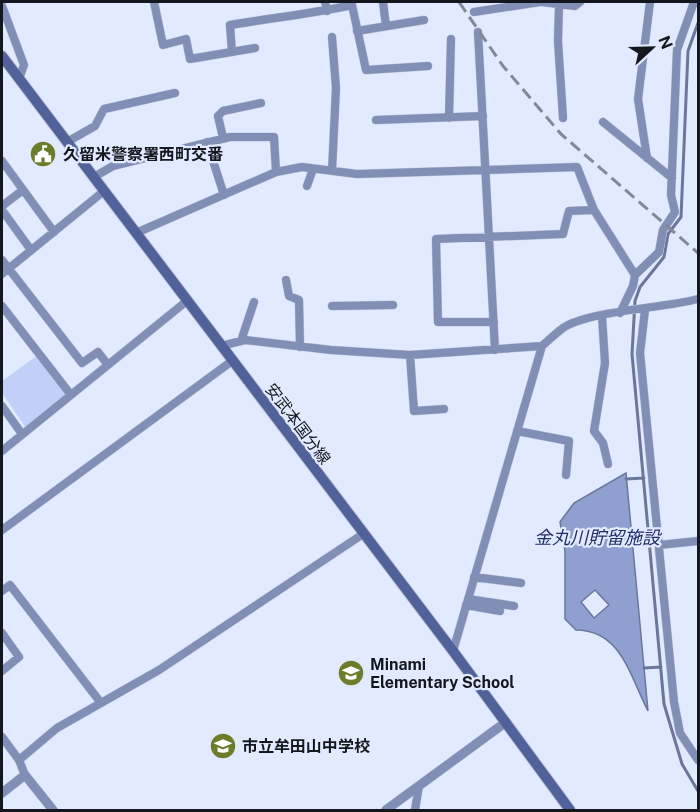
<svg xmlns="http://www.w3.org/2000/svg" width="700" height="812" viewBox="0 0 700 812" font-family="'Public Sans','Noto Sans JP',sans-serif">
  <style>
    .green { fill: #c2d0f9 }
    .water { fill: #8fa0d0; stroke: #6a779b; stroke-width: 1.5; fill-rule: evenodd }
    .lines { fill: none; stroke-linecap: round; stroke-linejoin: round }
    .stream { stroke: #6a779b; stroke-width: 3 }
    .minor-casing { stroke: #c1c8db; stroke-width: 9 }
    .tertiary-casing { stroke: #c1c8db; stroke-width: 10 }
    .secondary-casing { stroke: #c1c8db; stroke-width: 12 }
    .minor { stroke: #818fb6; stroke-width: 8 }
    .tertiary { stroke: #818fb6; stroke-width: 9 }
    .secondary { stroke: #51629a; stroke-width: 10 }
    .rail { stroke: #828896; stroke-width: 3; stroke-dasharray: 12 6; stroke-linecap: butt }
    .labels { text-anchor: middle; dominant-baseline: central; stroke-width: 4.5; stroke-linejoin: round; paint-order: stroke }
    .poi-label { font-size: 16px; font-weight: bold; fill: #14171e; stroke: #e2eaff; text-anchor: start }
    .street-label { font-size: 16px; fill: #14171e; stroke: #e2eaff }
    .water-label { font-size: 18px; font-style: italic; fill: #202d68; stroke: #e2eaff }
  </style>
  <rect width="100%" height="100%" fill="#e2eaff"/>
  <path class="green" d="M 38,355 L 68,398 L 26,428 L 2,393 L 2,381 Z"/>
  <path class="water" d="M 626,473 L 648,711 C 630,676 621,630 576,630 L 565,619 L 565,551 L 560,522 L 574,503 ZM 595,590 L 609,605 L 594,618 L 581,602 Z"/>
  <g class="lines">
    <path class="stream" d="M 698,23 L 688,51 L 681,217 L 668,234 L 664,257 L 640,287 L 635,301 L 632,354 L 664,704 L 682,764 L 698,791
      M 626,479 L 644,478
      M 644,668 L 661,667"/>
    <defs>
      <path id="minor" d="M 154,2 L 163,45 L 186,39 L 190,59 L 255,48
        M 325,2 L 327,11
        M 383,2 L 386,26
        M 542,2 L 575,6 L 580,2
        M 559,5 L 558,41 L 563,118
        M 2,6 L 24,65 L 19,79
        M 474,12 L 540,2
        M 357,31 L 424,20
        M 478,32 L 495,350
        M 332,37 L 336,88 L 332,171
        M 232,52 L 230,25 C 271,18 311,14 352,5 L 366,70 L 428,66
        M 449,118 L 451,39
        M 376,120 L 483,116
        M 603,122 L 672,178
        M 223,138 L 218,116 L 223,111 L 261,103
        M 67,142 L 95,126 L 104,109 L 175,93
        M 207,142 L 224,195
        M 647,158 L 638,99 L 650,2
        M 2,161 L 54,232
        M 94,177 L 113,166 L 230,137 L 274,137 L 276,172
        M 307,186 L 313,169
        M 2,206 L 23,190
        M 2,210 L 31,250
        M 136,233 L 276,172 L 302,167 L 357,174 L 577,167 L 594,210 L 635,275
        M 2,260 L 82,363 L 98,352 L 108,365
        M 2,274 L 104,191
        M 286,280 L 289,296 L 299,300 L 300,347
        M 2,306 L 71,395
        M 332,306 L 393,305
        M 645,310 L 640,353 L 674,702 L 680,733 L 698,760
        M 620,313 L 633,286 L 635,275 L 659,252 L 663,230 L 675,212 L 671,195 L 677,50 L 694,2
        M 602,316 L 605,363 L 594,431 L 603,443 L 608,464
        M 494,322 L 438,322 L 436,239 L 563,234 L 569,211 L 594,210
        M 241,341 L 254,302
        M 221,346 L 245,340 L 331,350 L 410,355 L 542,346
        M 410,355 L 414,411 L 444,409
        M 2,406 L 22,434
        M 517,431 L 569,441 L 566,475
        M 2,451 L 188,300
        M 2,530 L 232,361
        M 659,545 L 698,541
        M 474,577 L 521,583
        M 2,591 L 10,585 L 101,703
        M 468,599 L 514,606
        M 466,605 L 500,611
        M 2,633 L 19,657 L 2,671
        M 453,651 L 542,346 C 549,340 556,333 563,328 C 587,311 665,308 698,299
        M 2,737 L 19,760 L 25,775
        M 19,760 L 57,728 L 159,670 L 363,534
        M 415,810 L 419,786"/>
      <path id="tertiary" d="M 2,793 L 25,775 L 53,810
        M 386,810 L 506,722"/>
      <path id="secondary" d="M 2,56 L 453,651 L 570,810"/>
    </defs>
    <use href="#minor" class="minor-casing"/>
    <use href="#tertiary" class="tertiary-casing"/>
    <use href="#secondary" class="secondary-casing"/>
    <use href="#minor" class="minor"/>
    <use href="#tertiary" class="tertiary"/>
    <use href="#secondary" class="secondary"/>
    <path class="rail" d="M 459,2 L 503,66 L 561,134 L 698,253"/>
  </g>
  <defs>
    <symbol id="civic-disc" viewBox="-11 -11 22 22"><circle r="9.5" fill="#6c7c2a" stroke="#e2eaff"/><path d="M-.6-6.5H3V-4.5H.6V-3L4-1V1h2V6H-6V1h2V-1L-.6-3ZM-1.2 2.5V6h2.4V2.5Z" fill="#fff"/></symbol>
    <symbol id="school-disc" viewBox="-11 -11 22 22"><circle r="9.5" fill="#6c7c2a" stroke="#e2eaff"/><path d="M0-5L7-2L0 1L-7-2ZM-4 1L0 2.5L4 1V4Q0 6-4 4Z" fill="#fff"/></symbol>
  </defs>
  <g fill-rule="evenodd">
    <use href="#civic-disc" x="28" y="139" width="30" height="30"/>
    <use href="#school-disc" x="336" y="658" width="30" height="30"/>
    <use href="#school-disc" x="208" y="731" width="30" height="30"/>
  </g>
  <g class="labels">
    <g class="poi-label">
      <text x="63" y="154">久留米警察署西町交番</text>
      <text x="370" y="664">Minami<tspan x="370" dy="18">Elementary School</tspan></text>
      <text x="242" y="746">市立牟田山中学校</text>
    </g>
    <g class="street-label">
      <text transform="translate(298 424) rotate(53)">安武本国分線</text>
    </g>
    <g class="water-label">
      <text x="597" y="537">金丸川貯留施設</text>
    </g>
  </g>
  <rect width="700" height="812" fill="none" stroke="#14171e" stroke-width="6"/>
  <g transform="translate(652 48) rotate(68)" stroke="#e2eaff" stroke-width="4.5" paint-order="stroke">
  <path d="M0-4.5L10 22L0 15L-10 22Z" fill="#14171e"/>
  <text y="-9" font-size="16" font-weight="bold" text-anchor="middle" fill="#14171e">N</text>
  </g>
</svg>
